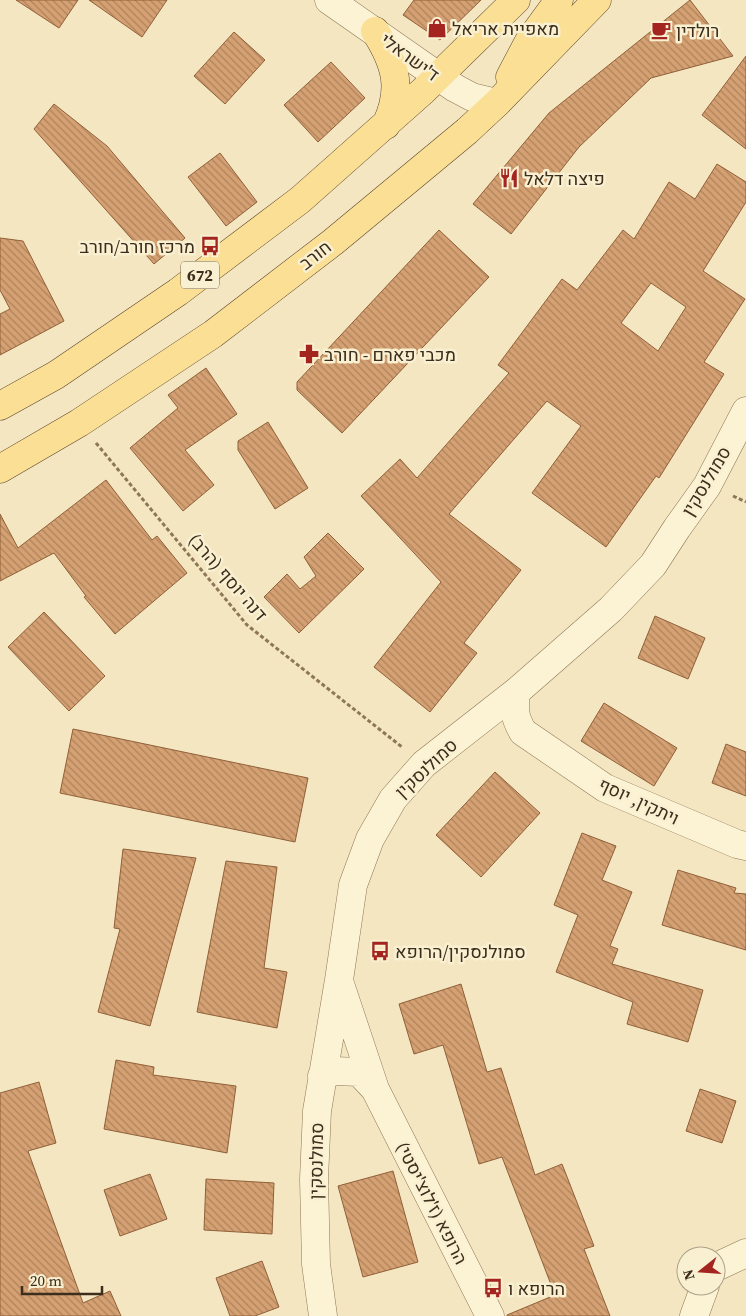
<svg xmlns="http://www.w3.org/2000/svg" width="746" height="1316" viewBox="0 0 746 1316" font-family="'Source Serif 4',Heebo,serif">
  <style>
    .building { fill: url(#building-back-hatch); stroke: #906039; fill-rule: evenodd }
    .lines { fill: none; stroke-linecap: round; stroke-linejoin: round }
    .minor-casing { stroke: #8e7756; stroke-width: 29 }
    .major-casing { stroke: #5c442b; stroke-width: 29 }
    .path { stroke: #8e7756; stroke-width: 3; stroke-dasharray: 4 2.5; stroke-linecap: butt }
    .minor { stroke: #fcf3d5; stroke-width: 28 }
    .major { stroke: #fadf94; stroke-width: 28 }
    .labels { text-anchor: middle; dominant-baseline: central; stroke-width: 5; stroke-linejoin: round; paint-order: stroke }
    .shield { fill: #f9f0d1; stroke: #756852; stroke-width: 1 }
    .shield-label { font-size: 16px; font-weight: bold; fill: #3c2d1c }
    .poi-label { font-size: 18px; fill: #3c2d1c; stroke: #f9f0d1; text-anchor: start }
    .street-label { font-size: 18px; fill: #3c2d1c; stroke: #f9f0d1 }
  </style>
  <defs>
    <pattern id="building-back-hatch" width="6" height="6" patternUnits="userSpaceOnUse" patternTransform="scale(1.25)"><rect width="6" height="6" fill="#d5a072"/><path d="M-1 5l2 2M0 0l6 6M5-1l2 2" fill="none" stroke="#ae835d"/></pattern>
  </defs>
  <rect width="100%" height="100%" fill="#f3e6c1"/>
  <path class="building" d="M 16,0 L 78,0 L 59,28 Z
    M 89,0 L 167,0 L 142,37 Z
    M 414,0 L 481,0 L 440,40 L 403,15 Z
    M 690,0 L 733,56 L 651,78 L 579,147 L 511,234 L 473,204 L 549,113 Z
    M 234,32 L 265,60 L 225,104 L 194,76 Z
    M 746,56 L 746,149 L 702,115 Z
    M 331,62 L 365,98 L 318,142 L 284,105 Z
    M 54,104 L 107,146 L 185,238 L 154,264 L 34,129 Z
    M 220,153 L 257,202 L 226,226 L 188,177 Z
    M 717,164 L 746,182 L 746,202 L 703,271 L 745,299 L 704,362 L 724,374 L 659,478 L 656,476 L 606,547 L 532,493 L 581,426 L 547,401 L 449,514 L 521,570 L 464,643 L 477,653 L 430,712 L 374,667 L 441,582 L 361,496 L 400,459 L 417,478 L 509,373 L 498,365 L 562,279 L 577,290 L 623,230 L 634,239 L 669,182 L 695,199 ZM 651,283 L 686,307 L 658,351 L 621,323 Z
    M 439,230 L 489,277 L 342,433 L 297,390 L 297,382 Z
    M 0,238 L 23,241 L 64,321 L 0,355 L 0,314 L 10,309 L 0,290 Z
    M 206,368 L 237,414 L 185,450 L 214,485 L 183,511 L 130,448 L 178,408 L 168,395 Z
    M 268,422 L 308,488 L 275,509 L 238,450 L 238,441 Z
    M 106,480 L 152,540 L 157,536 L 187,573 L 115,634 L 84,597 L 86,596 L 54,553 L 0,581 L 0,514 L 18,548 Z
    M 328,533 L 364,569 L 299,633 L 264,597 L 287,574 L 300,589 L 316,576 L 304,557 Z
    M 44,612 L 105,676 L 69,711 L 8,647 Z
    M 655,616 L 705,638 L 688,679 L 638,658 Z
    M 604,703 L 677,748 L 654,786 L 581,741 Z
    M 73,729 L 308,778 L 295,842 L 60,793 Z
    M 726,744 L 746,752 L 746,796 L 712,783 Z
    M 495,772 L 540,813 L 481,877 L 436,835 Z
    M 582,833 L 616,846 L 602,880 L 632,892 L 610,946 L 618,949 L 612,964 L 703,990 L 688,1042 L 627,1024 L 633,1002 L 556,972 L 578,915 L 554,905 Z
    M 123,849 L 196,858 L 150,1026 L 98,1012 L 120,929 L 114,928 Z
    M 226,861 L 277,867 L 264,968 L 287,972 L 277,1028 L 197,1012 Z
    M 678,870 L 736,888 L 734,893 L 746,894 L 746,950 L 662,925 Z
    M 461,984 L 487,1072 L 501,1068 L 535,1175 L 562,1164 L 594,1246 L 584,1249 L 610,1316 L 507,1316 L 507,1315 L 555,1295 L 502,1157 L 479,1164 L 443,1045 L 414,1054 L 399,1004 Z
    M 116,1060 L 154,1067 L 153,1075 L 236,1086 L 227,1153 L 104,1129 Z
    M 39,1082 L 56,1143 L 28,1151 L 83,1303 L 110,1291 L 121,1316 L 0,1316 L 0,1093 Z
    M 700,1089 L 736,1101 L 722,1143 L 686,1131 Z
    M 393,1171 L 418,1262 L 363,1277 L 338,1186 Z
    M 150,1174 L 167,1219 L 120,1236 L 104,1190 Z
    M 206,1179 L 274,1183 L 272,1234 L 204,1230 Z
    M 262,1261 L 279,1307 L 255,1316 L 230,1316 L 216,1278 Z"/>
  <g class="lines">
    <defs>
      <path id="minor" d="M 329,0 L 455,88 L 472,97 L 497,103
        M 516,692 C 514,709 514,717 523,732 L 605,788 L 737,844 L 746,846
        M 340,984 L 375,1089 L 490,1316
        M 322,1076 L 335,1071 L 359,1072 L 375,1089
        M 716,1267 L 746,1253
        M 323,1316 L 316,1264 L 314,1179 L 317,1111 L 339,980 L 353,885 L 370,839 L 393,799 L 424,764 L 516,692 L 611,609 L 653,565 L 677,528 L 707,486 L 746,411
        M 694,1316 L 705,1286"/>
      <path id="major" d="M 375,31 C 396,64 403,89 386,125
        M 510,77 L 529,41 L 559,0
        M 0,406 L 56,375 L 178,292 L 300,200 L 423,91 L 516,0
        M 0,469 L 79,423 L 213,334 L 333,242 L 467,131 L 497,103 L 597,0"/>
    </defs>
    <use href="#minor" class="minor-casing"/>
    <use href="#major" class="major-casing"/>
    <path class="path" d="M 96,443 L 247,625 L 402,747
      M 733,496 L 746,502"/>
    <use href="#minor" class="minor"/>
    <use href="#major" class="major"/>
  </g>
  <defs>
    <symbol id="shop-bare" viewBox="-9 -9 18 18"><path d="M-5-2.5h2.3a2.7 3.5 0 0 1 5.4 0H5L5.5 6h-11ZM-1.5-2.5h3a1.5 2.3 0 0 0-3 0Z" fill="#a4251f" stroke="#f9f0d1" stroke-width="2.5" paint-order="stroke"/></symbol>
    <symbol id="cafe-bare" viewBox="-9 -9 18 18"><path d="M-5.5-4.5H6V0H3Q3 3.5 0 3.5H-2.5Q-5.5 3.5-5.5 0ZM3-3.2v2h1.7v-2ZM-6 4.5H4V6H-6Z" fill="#a4251f" stroke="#f9f0d1" stroke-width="2.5" paint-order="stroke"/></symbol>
    <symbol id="restaurant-bare" viewBox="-9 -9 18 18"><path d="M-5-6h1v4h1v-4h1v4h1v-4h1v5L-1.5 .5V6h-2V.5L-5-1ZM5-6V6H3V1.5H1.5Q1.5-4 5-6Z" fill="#a4251f" stroke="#f9f0d1" stroke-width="2.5" paint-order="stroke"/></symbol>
    <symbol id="bus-bare" viewBox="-9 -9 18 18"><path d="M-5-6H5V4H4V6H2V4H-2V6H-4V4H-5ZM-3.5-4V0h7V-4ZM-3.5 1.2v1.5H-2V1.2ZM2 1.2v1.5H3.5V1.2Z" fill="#a4251f" stroke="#f9f0d1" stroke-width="2.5" paint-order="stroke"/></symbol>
    <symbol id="pharmacy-bare" viewBox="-9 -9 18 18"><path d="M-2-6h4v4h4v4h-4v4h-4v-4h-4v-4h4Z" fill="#a4251f" stroke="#f9f0d1" stroke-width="2.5" paint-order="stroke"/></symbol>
  </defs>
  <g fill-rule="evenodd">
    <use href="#shop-bare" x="423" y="14" width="28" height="28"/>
    <use href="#cafe-bare" x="647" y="16" width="28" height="28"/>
    <use href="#restaurant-bare" x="495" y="164" width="28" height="28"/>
    <use href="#bus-bare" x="196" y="232" width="28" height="28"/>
    <use href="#pharmacy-bare" x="295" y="340" width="28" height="28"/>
    <use href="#bus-bare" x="366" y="937" width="28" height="28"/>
    <use href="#bus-bare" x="479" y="1274" width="28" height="28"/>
  </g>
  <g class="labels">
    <rect class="shield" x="181" y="261.5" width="38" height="27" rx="4"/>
    <g class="shield-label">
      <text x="200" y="275">672</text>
    </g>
    <g class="poi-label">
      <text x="452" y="28">מאפיית אריאל</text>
      <text x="676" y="30">רולדין</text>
      <text x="524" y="178">פיצה דלאל</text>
      <text x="195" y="246" text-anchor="end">מרכז חורב/חורב</text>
      <text x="324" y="354">מכבי פארם - חורב</text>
      <text x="395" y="951">סמולנסקין/הרופא</text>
      <text x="508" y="1288">הרופא ו</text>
    </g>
    <g class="street-label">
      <text transform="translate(410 57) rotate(36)">ד'ישראלי</text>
      <text transform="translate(315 255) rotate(-38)">חורב</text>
      <text transform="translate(706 481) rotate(-59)">סמולנסקין</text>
      <text transform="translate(228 577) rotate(49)">דנה יוסף (הרב)</text>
      <text transform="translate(426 768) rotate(-43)">סמולנסקין</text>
      <text transform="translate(639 801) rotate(25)">ויתקין, יוסף</text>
      <text transform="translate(316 1161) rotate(-89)">סמולנסקין</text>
      <text transform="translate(432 1203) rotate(63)">הרופא (ז'לוצ'יסטי)</text>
    </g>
  </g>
  <g transform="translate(701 1271) rotate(253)"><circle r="24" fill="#f9f0d1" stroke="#ada289"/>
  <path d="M0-4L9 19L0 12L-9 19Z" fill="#a4251f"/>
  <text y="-8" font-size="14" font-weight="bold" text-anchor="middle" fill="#3c2d1c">N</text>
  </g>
  <path d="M22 1286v8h80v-8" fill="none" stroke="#3c2d1c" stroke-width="2.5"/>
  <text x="30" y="1286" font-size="15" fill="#3c2d1c" stroke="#f9f0d1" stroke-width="4" paint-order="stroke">20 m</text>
</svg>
